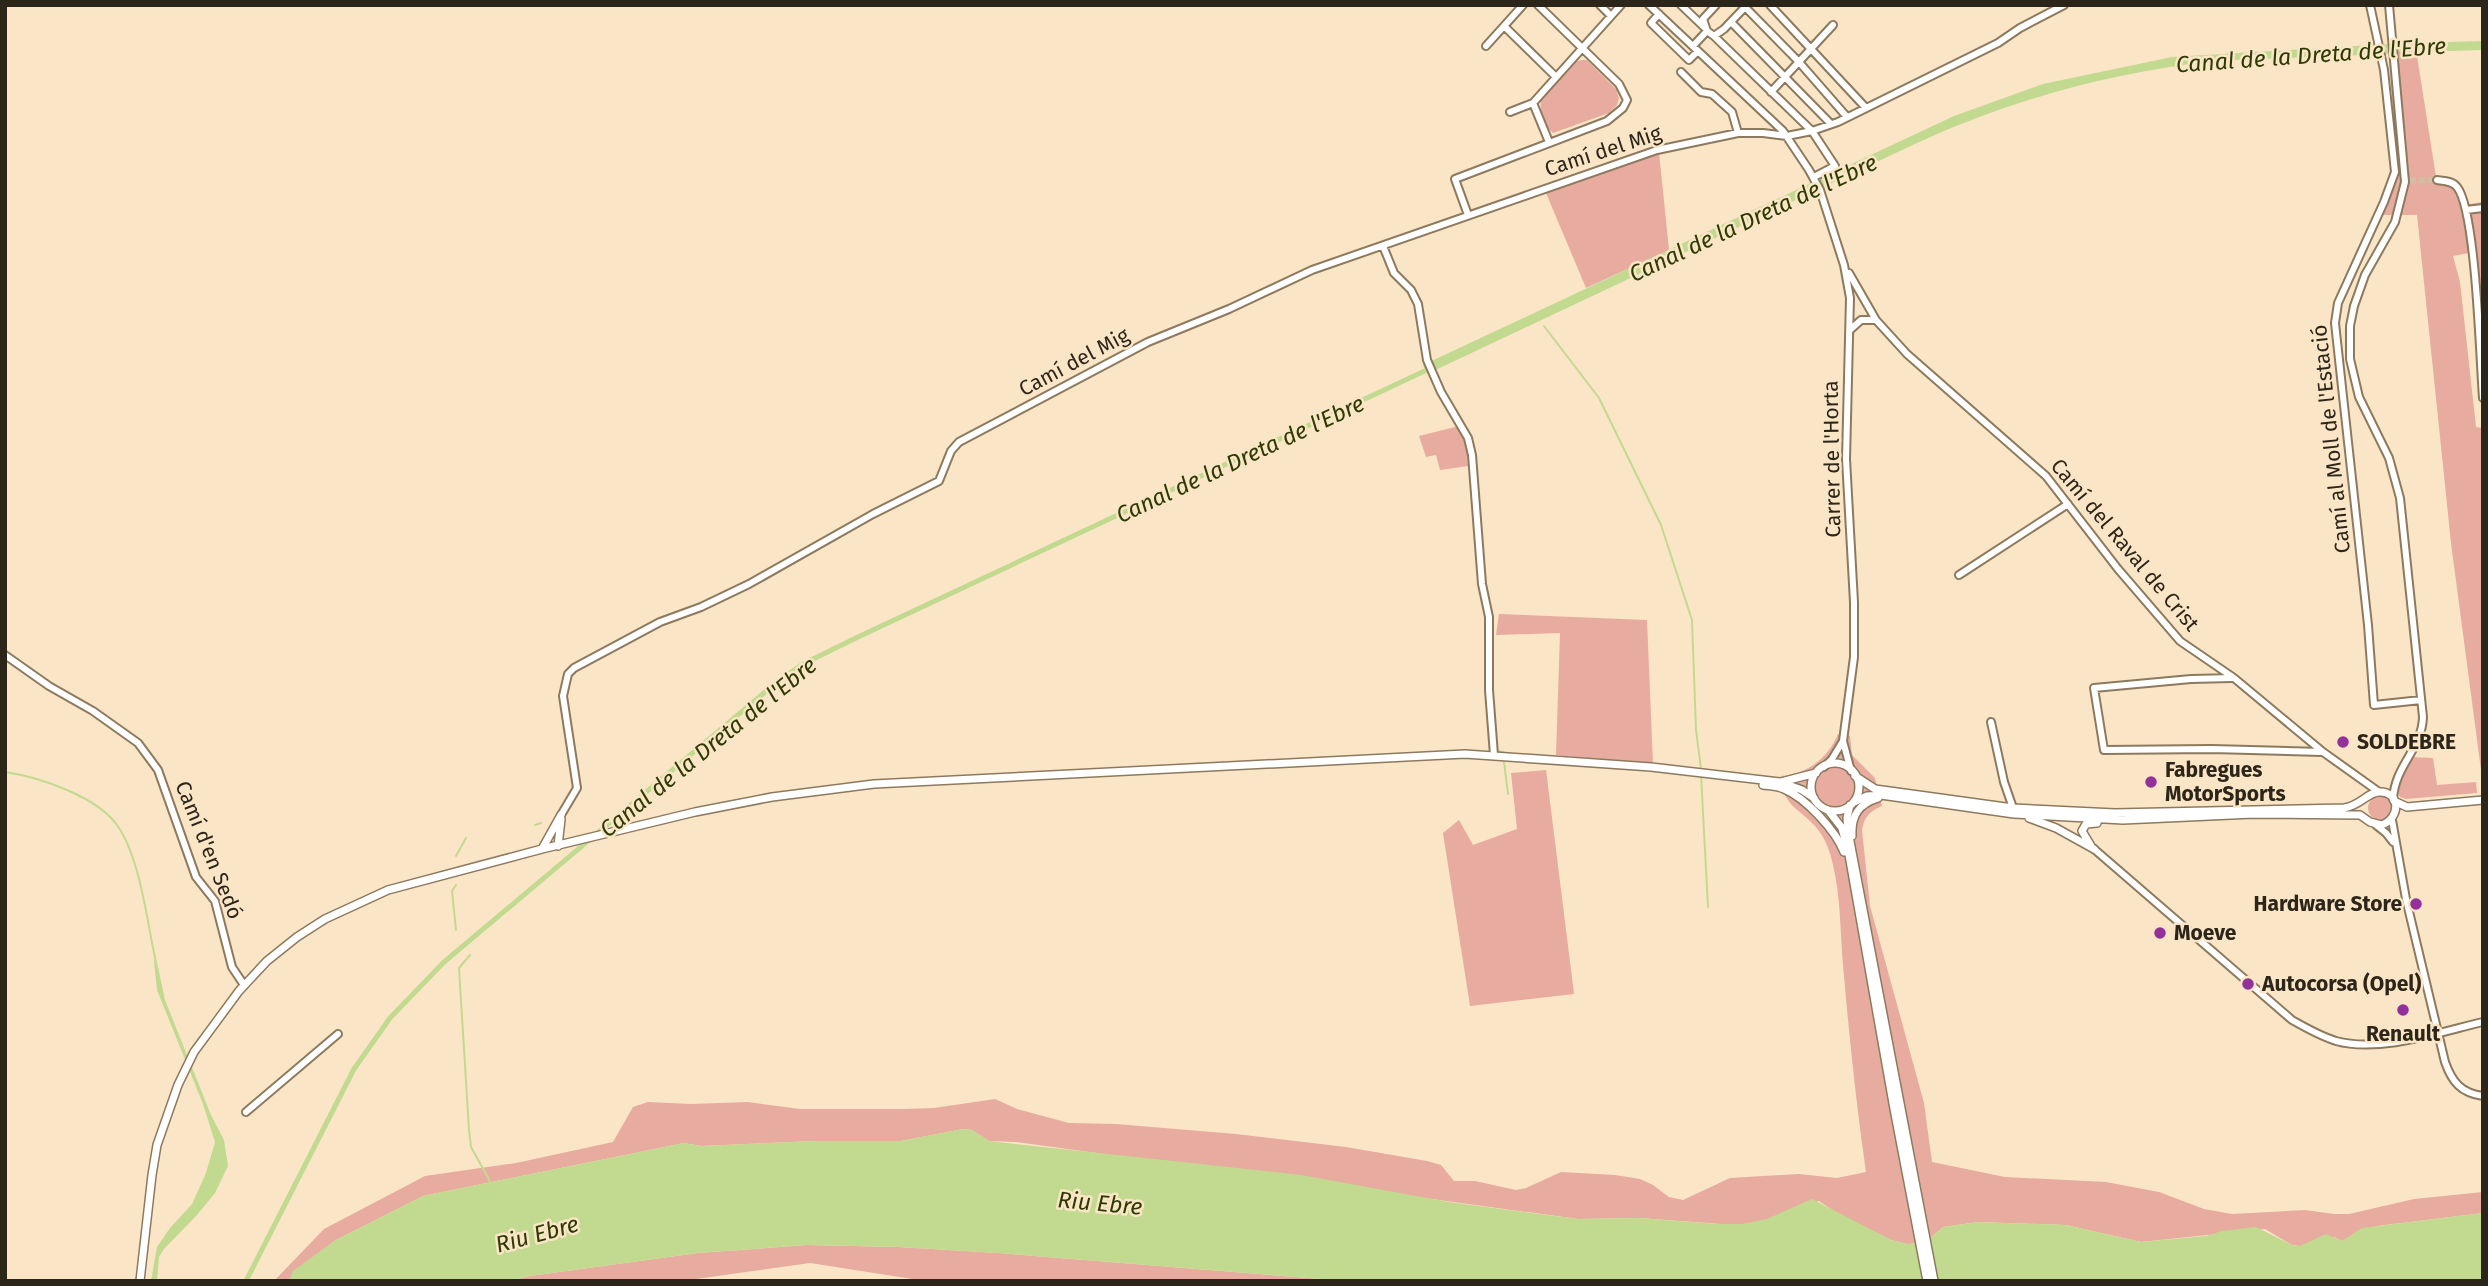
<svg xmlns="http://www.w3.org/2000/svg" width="2488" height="1286" viewBox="0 0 2488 1286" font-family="'Fira Sans',sans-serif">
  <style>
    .green { fill: #e7ac9f }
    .water { fill: #c2da90 }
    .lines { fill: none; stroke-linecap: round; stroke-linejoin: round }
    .stream { stroke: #c2da90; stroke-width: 2 }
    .canal { stroke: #c2da90; stroke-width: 5 }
    .minor-tunnel { stroke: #d1bfa3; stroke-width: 6; stroke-dasharray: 6 3; stroke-linecap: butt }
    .minor-casing { stroke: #8d7a5e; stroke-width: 10 }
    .major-casing { stroke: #8d7a5e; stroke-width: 10 }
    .minor { stroke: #fff; stroke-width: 6 }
    .major { stroke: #fff; stroke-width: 7 }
    .poi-dot { fill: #913199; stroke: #fae5c6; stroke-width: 2.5 }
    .labels { text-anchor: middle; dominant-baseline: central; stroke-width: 5; stroke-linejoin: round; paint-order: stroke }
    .street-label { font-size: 21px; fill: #2c2519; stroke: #fae5c6 }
    .poi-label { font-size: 21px; font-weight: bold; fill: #2c2519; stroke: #fae5c6; text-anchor: start }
    .water-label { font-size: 23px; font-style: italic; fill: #2d3b03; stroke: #fae5c6 }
  </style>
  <rect width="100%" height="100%" fill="#fae5c6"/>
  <path class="green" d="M 2415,43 L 2436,177 L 2454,179 L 2463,190 L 2469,204 L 2483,202 L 2483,329 L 2474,252 L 2453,256 L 2460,282 L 2476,427 L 2483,428 L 2483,785 L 2451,543 L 2417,215 L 2380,215 L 2398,174 L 2388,44 Z
    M 1583,60 L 1587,60 L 1616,89 L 1619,98 L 1617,105 L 1609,113 L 1553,133 C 1545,127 1539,109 1541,100 L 1577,61 Z
    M 1659,152 L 1669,250 L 1586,288 L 1546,193 Z
    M 1459,426 L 1466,442 L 1468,466 L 1440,470 L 1436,455 L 1426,457 L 1419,436 Z
    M 1499,614 L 1647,620 L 1653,764 L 1556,755 L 1560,633 L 1496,635 Z
    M 1838,734 L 1850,736 L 1852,755 L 1875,778 L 1882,806 C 1870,811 1864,817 1862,830 L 1870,906 L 1924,1103 L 1932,1162 L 2005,1177 L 2106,1182 L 2159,1192 L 2204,1209 L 2232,1214 L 2305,1210 L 2334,1214 L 2349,1214 L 2414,1199 L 2483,1192 L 2483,1213 L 2377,1226 L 2342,1241 L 2334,1237 L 2300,1246 L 2292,1245 L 2265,1229 L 2141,1242 L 2066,1225 L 1978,1222 L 1943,1227 L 1924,1243 L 1907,1244 L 1891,1240 L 1840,1215 L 1819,1201 L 1760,1222 L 1734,1225 L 1639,1218 L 1578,1219 L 1016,1142 L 989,1141 L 972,1130 L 963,1129 L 901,1141 L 816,1141 L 701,1146 L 684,1143 L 423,1196 L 336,1240 L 294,1271 L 289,1281 L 274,1281 L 324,1229 L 425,1176 L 516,1163 L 613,1142 L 633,1107 L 648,1102 L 691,1104 L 748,1102 L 800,1109 L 903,1109 L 934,1108 L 995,1099 L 1017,1109 L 1069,1123 L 1116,1124 L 1236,1134 L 1346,1147 L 1427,1161 L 1441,1165 L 1454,1181 L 1475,1181 L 1516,1190 L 1526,1188 L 1561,1172 L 1615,1175 L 1640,1179 L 1653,1185 L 1669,1197 L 1683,1200 L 1730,1178 L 1799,1174 L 1837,1178 L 1866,1172 C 1856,1103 1849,1034 1843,965 C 1840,931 1841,899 1833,865 C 1830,851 1825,837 1815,826 C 1797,806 1784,808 1781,776 C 1806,774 1828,759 1838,734 Z
    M 2410,757 L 2433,758 L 2437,785 L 2476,782 L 2477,793 L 2406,799 L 2400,797 C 2392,784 2404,770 2410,757 Z
    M 1546,770 L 1574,994 L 1470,1006 L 1443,833 L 1459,820 L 1473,845 L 1517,829 L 1511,773 Z
    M2368 808a12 12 0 1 1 24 0a12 12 0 1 1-24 0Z
    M 807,1245 L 899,1247 L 998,1253 L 1346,1281 L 925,1281 L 810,1263 L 682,1281 L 510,1281 L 530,1276 L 698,1253 Z"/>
  <path class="water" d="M 2483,41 L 2483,50 L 2415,52 L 2415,43 Z
    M 2388,44 L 2388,54 L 2212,61 C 2106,74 2014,99 1917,143 L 1427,374 L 1423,365 L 1954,116 L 2043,84 L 2172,57 Z
    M 155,953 L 165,1000 L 211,1115 L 224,1140 L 228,1166 L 215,1193 L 197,1215 L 164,1249 L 159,1257 L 157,1281 L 151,1281 L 157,1247 L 170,1228 L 192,1204 L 206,1173 L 215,1142 L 203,1104 L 157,990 L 154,961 Z
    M 963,1129 L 972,1130 L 989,1141 L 1301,1175 L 1449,1202 L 1578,1219 L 1639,1218 L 1717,1224 L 1742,1224 L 1767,1219 L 1812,1199 L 1891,1240 L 1907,1244 L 1924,1243 L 1943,1227 L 1978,1222 L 2066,1225 L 2141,1242 L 2206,1236 L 2222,1231 L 2256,1227 L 2292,1245 L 2300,1246 L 2326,1234 L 2342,1241 L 2362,1228 L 2483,1213 L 2483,1281 L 1346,1281 L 998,1253 L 899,1247 L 807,1245 L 698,1253 L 530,1276 L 510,1281 L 289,1281 L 293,1271 L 336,1240 L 423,1196 L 684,1143 L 701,1146 L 816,1141 L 901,1141 Z"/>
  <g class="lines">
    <path class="stream" d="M 1544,326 L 1599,398 L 1661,525 L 1692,620 L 1696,730 L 1701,769
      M 1499,751 L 1503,752
      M 1504,762 L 1508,794
      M 5,772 C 39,777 100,797 119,828 C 140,860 147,920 155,958
      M 1701,775 L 1708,907
      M 535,825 L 541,823
      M 456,856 L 466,838
      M 456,930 L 452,891 L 456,885
      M 470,955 L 459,968 L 469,1130 L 471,1147 L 492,1185"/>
    <path class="canal" d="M 2381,50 L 2420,48
      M 246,1281 L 354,1069 L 390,1018 L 444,962 L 777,682 L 803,664 L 858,637 L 1431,368"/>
    <path class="minor-tunnel" d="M 2392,181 L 2437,180"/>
    <defs>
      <path id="minor" d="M 1600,5 L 1611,16
        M 1649,5 L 1783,131 L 1809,170 L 1820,190 L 1844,265 L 1850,298 L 1846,459 L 1854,602 L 1854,657 L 1843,741 L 1832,759 L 1824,767
        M 1681,5 L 1704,27
        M 1770,5 L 1866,108
        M 2370,5 L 2384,70 L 2395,172 L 2384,202 L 2338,303 L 2335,323 L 2368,625 L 2374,705 L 2421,700
        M 2389,5 L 2405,182 L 2395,222 L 2365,275 L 2354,306 L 2350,326 L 2350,359 L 2359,397 L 2389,458 L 2400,498 L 2423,717 C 2422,749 2395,765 2393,799
        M 1745,7 L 1799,62 L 1847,117
        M 1659,14 L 1651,23 L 1689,60 L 1698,51
        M 1731,22 L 1831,124
        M 1504,26 L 1556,77
        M 1707,31 L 1714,36 L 1724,29 L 1747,5
        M 1714,36 L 1812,131 L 1835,166 L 1814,177
        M 1486,46 L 1523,5
        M 1693,46 L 1707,31 L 1703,19 L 1716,5
        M 1681,72 L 1701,92 L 1712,94 L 1732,112 L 1738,133
        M 1771,92 L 1833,25
        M 1510,112 L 1533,103
        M 1549,142 L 1533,103 L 1621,5
        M 2437,180 C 2444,181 2453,181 2457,187 C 2476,210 2480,360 2483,398
        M 2466,210 L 2483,208
        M 1468,215 L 1455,179 L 1607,121 L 1623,108 L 1627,100 L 1619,84 L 1538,5
        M 1383,246 L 1394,273 L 1411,290 L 1418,304 L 1427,360 L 1441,392 L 1468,438 L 1472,455 L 1482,584 L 1489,617 L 1489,690 L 1494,755
        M 1849,273 L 1876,320 L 1907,354 L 2046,476 L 2118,569 L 2180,641 L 2234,678 L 2323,752 L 2379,792
        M 1851,329 L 1861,320 L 1876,320
        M 1959,575 L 2068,504
        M 5,655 L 49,686 L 93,711 L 138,743 L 158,770 L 196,877 L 215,901 L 232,967 L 244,985
        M 2232,678 L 2191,679 L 2094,688 L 2104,750 L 2212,749 L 2322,752
        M 1991,722 L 2004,782 L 2013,808
        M 1843,741 L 1851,771
        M 561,815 L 577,788 L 563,696 L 568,674 L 574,668 L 660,622 L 701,607 L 749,584 L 873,514 L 939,481 L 951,451 L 959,442 L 1148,342 L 1229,309 L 1312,270 L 1657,150 L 1738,133 L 1763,133 L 1787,136 L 1812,131 L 1838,122 L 1998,43 L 2020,28 L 2064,5
        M 2392,820 L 2406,899 L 2445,1062 C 2452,1082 2461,1093 2483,1096
        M 2376,825 L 2386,833 L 2393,842
        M 2094,849 L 2292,1020 C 2306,1028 2320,1036 2336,1041 C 2380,1053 2440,1032 2483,1022
        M 246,1112 L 338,1034"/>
      <path id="major" d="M1811 787a24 24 0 1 1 48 0a24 24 0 1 1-48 0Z
        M 1781,782 L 1816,773
        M 1763,785 C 1770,786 1778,786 1784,789 C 1806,798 1836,831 1844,852
        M 2394,801 L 2407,807 L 2483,800
        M 1854,802 L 1867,796 L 1881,795 L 2014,814 L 2123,820 L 2253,814 L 2360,815 L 2370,822 L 2381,825 C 2401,819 2401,791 2379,792 C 2368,792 2360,806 2344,808 L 2115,813 L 2013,808 L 1875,789 L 1855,776
        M 1850,805 L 1847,818 L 1848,831 L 1934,1281
        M 1828,810 L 1842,828 L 1849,855 L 1894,1109 L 1927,1281
        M 2029,818 L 2056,828 L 2094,849
        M 1852,836 C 1851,815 1859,804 1878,798
        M 558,846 L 561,819
        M 2091,846 L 2082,831 L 2086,824 L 2097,823
        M 542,849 L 561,815
        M 140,1281 L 152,1175 L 157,1145 L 178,1085 L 194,1052 L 239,991 L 267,961 L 297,937 L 325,919 L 388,890 L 542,849 L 695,812 L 772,797 L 874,784 L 1465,754 L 1651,767 L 1780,782 L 1802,790 L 1814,798"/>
    </defs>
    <use href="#minor" class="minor-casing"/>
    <use href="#major" class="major-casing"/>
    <use href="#minor" class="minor"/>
    <use href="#major" class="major"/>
  </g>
  <g class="poi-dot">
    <circle cx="2343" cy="742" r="7"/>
    <circle cx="2151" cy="782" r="7"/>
    <circle cx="2416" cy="904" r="7"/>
    <circle cx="2160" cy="933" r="7"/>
    <circle cx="2248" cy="984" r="7"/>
    <circle cx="2403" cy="1010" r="7"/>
  </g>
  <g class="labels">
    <g class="street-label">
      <text transform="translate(1603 151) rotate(-18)">Camí del Mig</text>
      <text transform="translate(1074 362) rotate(-28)">Camí del Mig</text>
      <text transform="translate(2331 439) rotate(-96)">Camí al Moll de l'Estació</text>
      <text transform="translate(1832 459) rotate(-91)">Carrer de l'Horta</text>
      <text transform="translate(2125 545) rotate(50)">Camí del Raval de Crist</text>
      <text transform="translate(209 850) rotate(68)">Camí d'en Sedó</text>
    </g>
    <g class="poi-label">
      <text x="2357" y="742">SOLDEBRE</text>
      <text x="2165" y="770">Fabregues<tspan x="2165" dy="24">MotorSports</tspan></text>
      <text x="2402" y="904" text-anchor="end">Hardware Store</text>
      <text x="2174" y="933">Moeve</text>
      <text x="2262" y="984">Autocorsa (Opel)</text>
      <text x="2403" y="1034" text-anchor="middle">Renault</text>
    </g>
    <g class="water-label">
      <text transform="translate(2311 55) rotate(-4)">Canal de la Dreta de l'Ebre</text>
      <text transform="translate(1753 218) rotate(-25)">Canal de la Dreta de l'Ebre</text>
      <text transform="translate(1240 459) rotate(-25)">Canal de la Dreta de l'Ebre</text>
      <text transform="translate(708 747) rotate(-39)">Canal de la Dreta de l'Ebre</text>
      <text transform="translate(1100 1203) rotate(5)">Riu Ebre</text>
      <text transform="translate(537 1234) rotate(-15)">Riu Ebre</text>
    </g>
  </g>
  <rect width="2488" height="1286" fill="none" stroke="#2c2519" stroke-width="14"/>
</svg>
